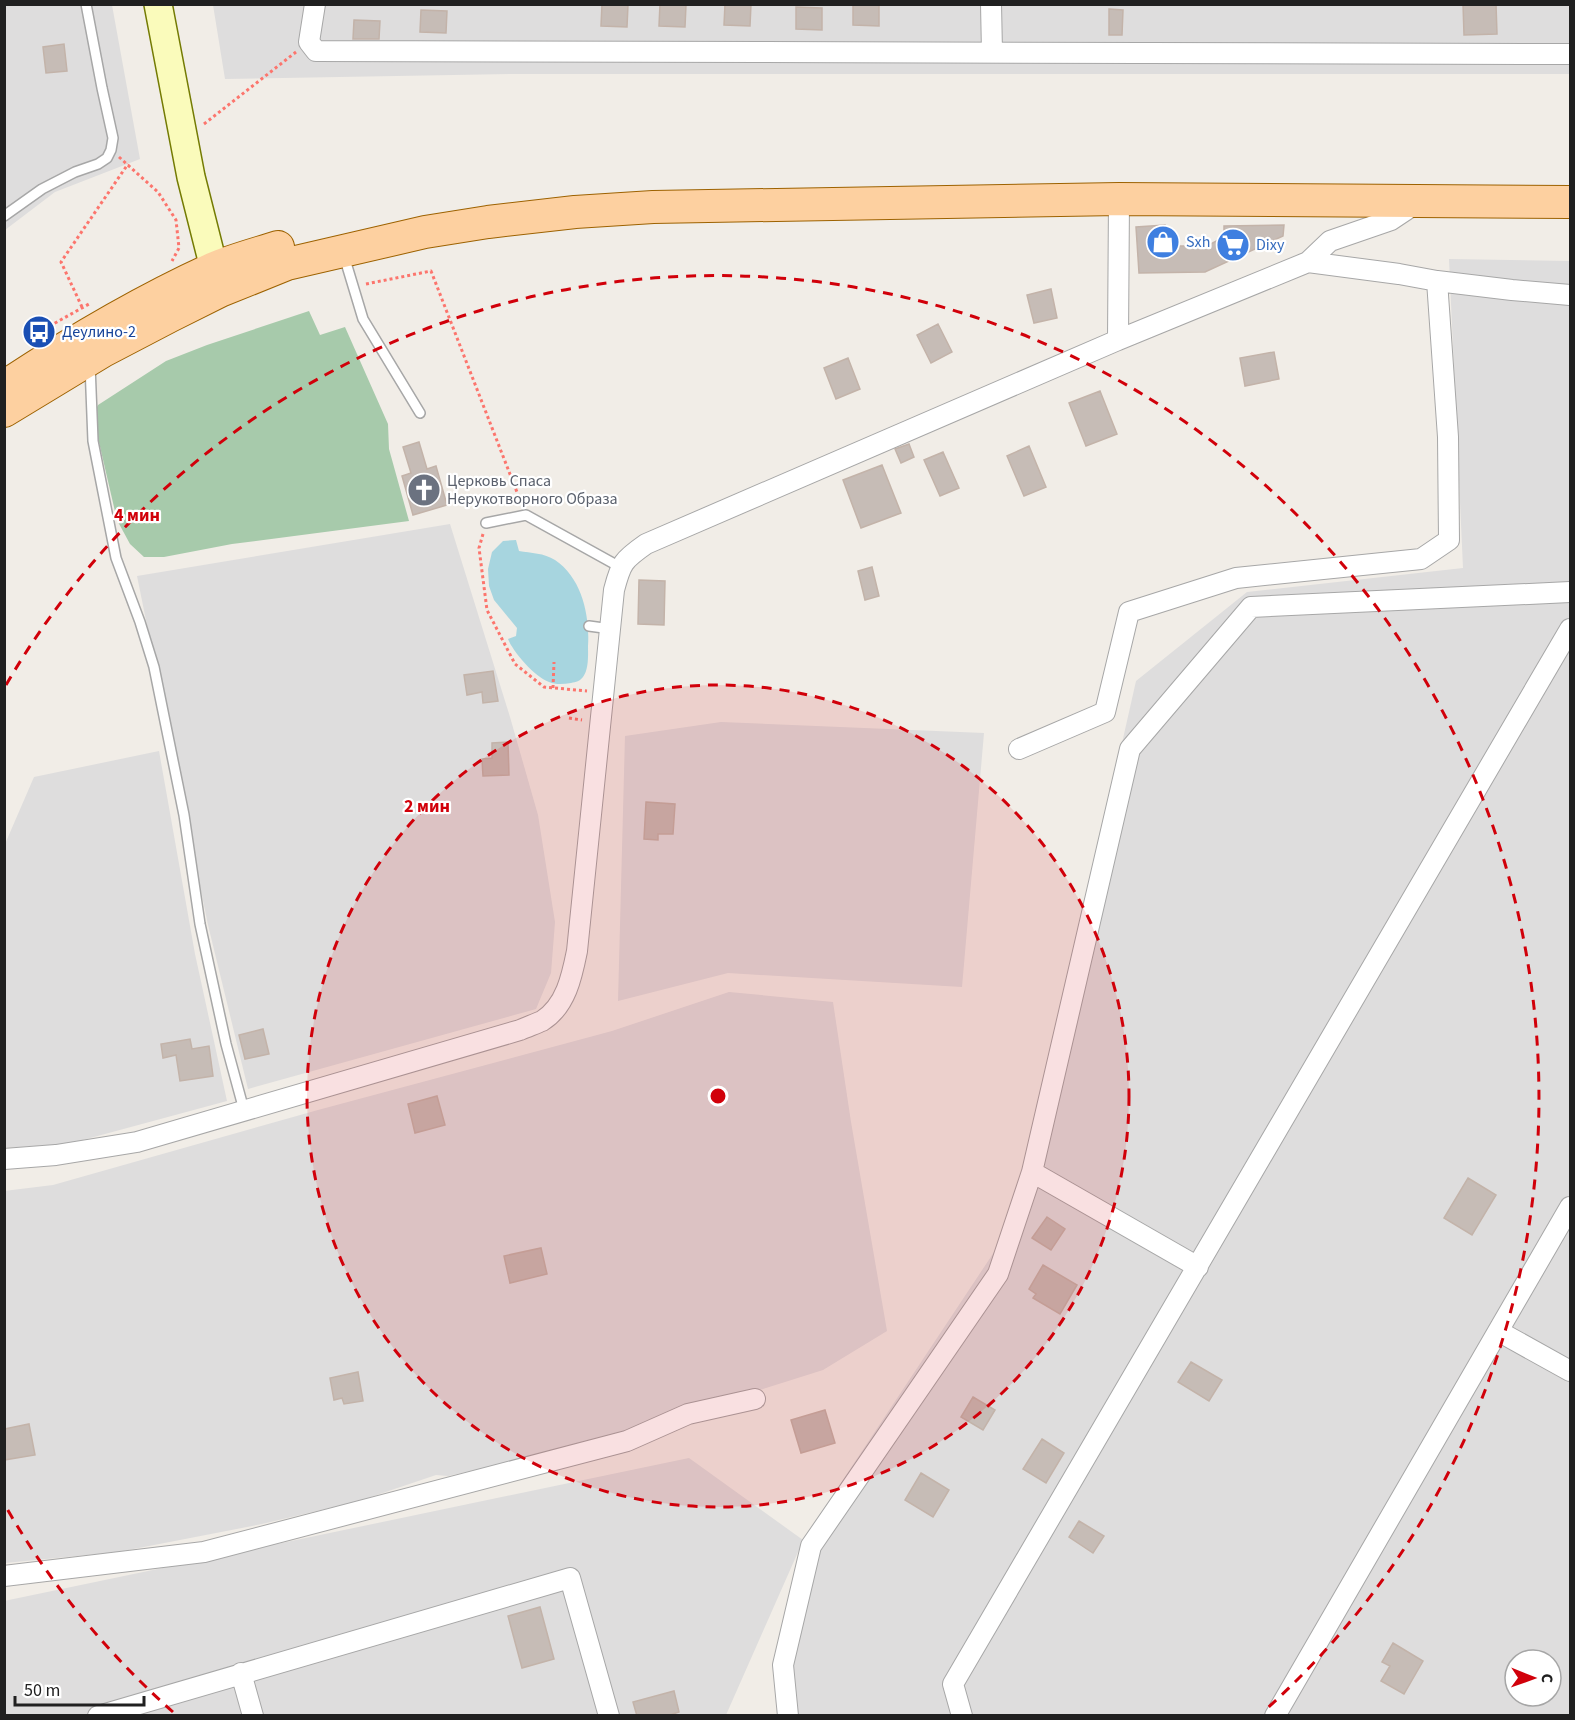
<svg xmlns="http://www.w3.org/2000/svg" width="1575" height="1720" viewBox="0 0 1575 1720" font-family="'Source Sans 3',sans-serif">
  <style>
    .residential { fill: #dedddd; fill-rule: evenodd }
    .cemetery { fill: #a7caab }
    .water { fill: #a7d5df }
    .building { fill: #c6bcb6; stroke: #c3b3a9; stroke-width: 1.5 }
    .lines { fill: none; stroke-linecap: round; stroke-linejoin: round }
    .lane-casing { stroke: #a7a7a7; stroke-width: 12 }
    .street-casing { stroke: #a7a7a7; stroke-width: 22 }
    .secondary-casing { stroke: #747b03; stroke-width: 30 }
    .primary-casing { stroke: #9d6200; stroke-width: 34 }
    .path { stroke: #fc756d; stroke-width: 3; stroke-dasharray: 3 3; stroke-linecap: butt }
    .lane { stroke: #fff; stroke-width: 9 }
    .street { stroke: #fff; stroke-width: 20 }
    .secondary { stroke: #fafbbb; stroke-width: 27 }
    .primary { stroke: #fdd0a0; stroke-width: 32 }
    .ring { fill: none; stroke: #d1000a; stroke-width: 3; stroke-dasharray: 10 8 }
    .labels { text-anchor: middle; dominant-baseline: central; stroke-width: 4.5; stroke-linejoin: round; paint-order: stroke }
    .shop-label { font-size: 16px; fill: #366cbe; stroke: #fff; text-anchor: start }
    .transit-label { font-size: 16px; fill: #164399; stroke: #fff; text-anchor: start }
    .worship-label { font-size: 16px; fill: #5b616d; stroke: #fff; text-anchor: start }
    .centre { fill: #d1000a; stroke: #fff; stroke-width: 3 }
    .ring-label { font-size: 18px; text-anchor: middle; font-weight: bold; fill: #d1000a; stroke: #fff; stroke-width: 4.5; stroke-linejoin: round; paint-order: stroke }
  </style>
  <rect width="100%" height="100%" fill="#f1ede7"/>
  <path class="residential" d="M 5,5 L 112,5 L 140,159 L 55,192 L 5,230 Z
    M 213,5 L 1570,5 L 1570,74 L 510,74 L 225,79 Z
    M 1449,259 L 1570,261 L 1570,1715 L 783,1715 L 802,1543 L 726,1715 L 5,1715 L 4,1601 L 689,1458 L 803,1540 L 1014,1222 L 1136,681 L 1247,592 L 1463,568 ZM 1515,1660 L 1551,1660 L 1551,1696 L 1515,1696 Z
    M 450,524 L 510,717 L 538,815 L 555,922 L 551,973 L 536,1009 L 248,1089 L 208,925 L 137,576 Z
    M 721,722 L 984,733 L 962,987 L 728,973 L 618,1001 L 625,736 Z
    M 159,751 L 195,954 L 227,1101 L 68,1144 L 5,1148 L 5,844 L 34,777 Z
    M 729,992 L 833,1002 L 851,1122 L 887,1331 L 823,1370 L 590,1444 L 448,1476 L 436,1475 L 359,1501 L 262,1524 L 118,1552 L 5,1563 L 4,1191 L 53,1185 L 318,1110 L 612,1031 Z"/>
  <path class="cemetery" d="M 309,311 L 320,335 L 345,327 L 388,424 L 389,449 L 409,521 L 232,544 L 164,557 L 144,557 L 130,544 L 117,520 L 95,425 L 93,415 L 98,405 L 166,361 L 207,345 Z"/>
  <path class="water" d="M 516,540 L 519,551 C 531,553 544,553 555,560 C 582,578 590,616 588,646 C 588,655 589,669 583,677 C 580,681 576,682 571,683 C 564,684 556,685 549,682 C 535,677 513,652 508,639 L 516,636 L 517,628 L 494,600 L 489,586 L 488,569 L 492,552 L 503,541 Z"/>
  <path class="building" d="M 602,4 L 628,5 L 627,27 L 601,26 Z
    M 660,4 L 686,5 L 685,27 L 659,26 Z
    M 725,4 L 751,4 L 750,26 L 724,25 Z
    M 853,4 L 879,4 L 879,26 L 853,25 Z
    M 1463,4 L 1496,4 L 1497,34 L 1464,35 Z
    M 796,7 L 822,8 L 822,30 L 796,29 Z
    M 1109,9 L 1123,10 L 1122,35 L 1109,35 Z
    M 421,10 L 447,11 L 446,33 L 420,32 Z
    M 354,20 L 380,21 L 379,39 L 353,39 Z
    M 64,44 L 67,71 L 46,73 L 43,47 Z
    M 1165,225 L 1166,246 L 1207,246 L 1224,237 L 1224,226 L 1284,225 L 1283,236 L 1205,272 L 1139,273 L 1136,227 Z
    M 1051,289 L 1057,318 L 1034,323 L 1027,295 Z
    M 938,324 L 952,352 L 931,363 L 917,335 Z
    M 1274,352 L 1279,379 L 1245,386 L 1240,358 Z
    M 848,358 L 860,389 L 836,399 L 824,368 Z
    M 1100,391 L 1117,434 L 1086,446 L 1069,403 Z
    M 419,442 L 427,469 L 436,466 L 447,505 L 413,515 L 402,476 L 411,473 L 403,447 Z
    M 909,444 L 914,457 L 901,463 L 895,449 Z
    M 1029,446 L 1046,487 L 1024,496 L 1007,456 Z
    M 943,452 L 959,488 L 940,496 L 924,460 Z
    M 882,465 L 901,513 L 861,528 L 843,480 Z
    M 872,567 L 879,596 L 865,600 L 858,571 Z
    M 639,580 L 665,581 L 664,625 L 638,624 Z
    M 493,671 L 498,701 L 483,703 L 482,692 L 467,695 L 464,675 Z
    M 508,742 L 509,775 L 483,776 L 482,759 L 492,758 L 492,743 Z
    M 646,802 L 675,804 L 673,834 L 658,834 L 658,840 L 644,839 Z
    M 263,1029 L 269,1054 L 245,1059 L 239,1035 Z
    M 190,1039 L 192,1049 L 209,1046 L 213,1076 L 180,1081 L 176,1055 L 163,1058 L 161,1044 Z
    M 437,1096 L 445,1125 L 415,1133 L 408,1104 Z
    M 1468,1178 L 1496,1195 L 1472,1235 L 1444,1218 Z
    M 1047,1217 L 1065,1229 L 1051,1250 L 1032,1238 Z
    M 541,1248 L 547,1274 L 510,1283 L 504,1256 Z
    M 1043,1265 L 1077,1285 L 1060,1314 L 1033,1298 L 1036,1294 L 1029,1289 Z
    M 1191,1362 L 1222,1380 L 1209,1401 L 1178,1382 Z
    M 358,1372 L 363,1401 L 344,1404 L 342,1398 L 334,1400 L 330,1378 Z
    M 973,1397 L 995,1410 L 983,1430 L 961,1417 Z
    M 825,1410 L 835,1443 L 801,1453 L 791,1420 Z
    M 29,1424 L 35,1455 L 4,1460 L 4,1429 Z
    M 1042,1439 L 1064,1453 L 1046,1483 L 1023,1469 Z
    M 921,1473 L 949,1490 L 933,1517 L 905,1500 Z
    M 1079,1521 L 1104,1536 L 1093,1553 L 1069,1537 Z
    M 540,1607 L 554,1659 L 522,1668 L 508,1616 Z
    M 1393,1643 L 1423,1661 L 1404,1694 L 1381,1681 L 1390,1666 L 1382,1662 Z
    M 674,1691 L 679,1712 L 667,1716 L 637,1716 L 633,1702 Z"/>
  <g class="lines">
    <defs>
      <path id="lane" d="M 4,216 L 42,189 L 75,172 L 98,164 L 107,158 L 111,150 L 113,138 L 102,88 L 86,4
        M 344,256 L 363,319 L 420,413
        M 90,365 L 93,441 L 116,558 L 140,622 L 154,667 L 184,815 L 200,924 L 226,1044 L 244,1110
        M 486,523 L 526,515 L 620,567
        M 589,626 L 611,629"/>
      <path id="street" d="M 315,4 L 309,42 L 316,51 L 1570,54
        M 991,4 L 992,52
        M 1437,281 L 1512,290 L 1570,295
        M 1118,340 L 1308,262 L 1330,241 L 1391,220 L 1418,202
        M 1019,749 L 1105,712 L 1129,612 L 1236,578 L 1421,559 L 1449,540 L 1448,437 L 1437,281 L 1399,274 L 1308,262
        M 4,1159 L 56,1155 L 137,1142 L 520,1030 C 527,1027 535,1024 542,1021 C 566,1006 572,976 577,951 L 614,590 C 621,563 623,560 646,544 L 1118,340 L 1119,199
        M 1198,1267 L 1032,1172 L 1130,749 L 1251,607 L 1570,592
        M 1498,1331 L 1570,1371
        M 4,1576 L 204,1552 L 627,1441 L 688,1414 L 755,1399
        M 241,1673 L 253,1716
        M 98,1716 L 570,1578 L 609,1716
        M 788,1716 L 783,1665 L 811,1546 L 998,1274 L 1032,1172
        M 962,1716 L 953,1684 L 1570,629
        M 1275,1716 L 1570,1207"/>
      <path id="secondary" d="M 158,4 L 191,177 L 219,288"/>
      <path id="primary" d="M 4,387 C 69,344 142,301 212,269 C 233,260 256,254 278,247
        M 4,411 L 103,351 L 170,316 L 220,291 L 287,264 L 425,232 L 488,222 L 575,212 L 653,207 L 1119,199 L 1570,202"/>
    </defs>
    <use href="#lane" class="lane-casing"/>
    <use href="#street" class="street-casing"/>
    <use href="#secondary" class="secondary-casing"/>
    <use href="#primary" class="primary-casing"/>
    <path class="path" d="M 204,124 L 296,52
      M 119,157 L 158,192 L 176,220 L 179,248 L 172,261
      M 366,284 L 431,271 L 522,505
      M 82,307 L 61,262 L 128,164
      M 39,332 L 89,304
      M 483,534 L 479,548 L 487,610 L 515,664 L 544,687 L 587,691
      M 553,688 L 554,662
      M 569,718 L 582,720"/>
    <use href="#lane" class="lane"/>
    <use href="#street" class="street"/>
    <use href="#secondary" class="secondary"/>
    <use href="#primary" class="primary"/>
  </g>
  <circle cx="718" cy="1096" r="411" fill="#d1000a" fill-opacity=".12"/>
  <g class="ring">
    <circle cx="718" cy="1096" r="411"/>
    <path d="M173 1712A822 822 0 0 1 6 1507M6 685A822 822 0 1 1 1263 1712"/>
  </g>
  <defs>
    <symbol id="shop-disc" viewBox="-11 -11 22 22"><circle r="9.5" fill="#3f7fe0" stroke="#fff"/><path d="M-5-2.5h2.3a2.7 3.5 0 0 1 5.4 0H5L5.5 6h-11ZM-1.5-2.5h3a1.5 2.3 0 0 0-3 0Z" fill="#fff"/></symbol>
    <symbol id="supermarket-disc" viewBox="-11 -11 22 22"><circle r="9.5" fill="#3f7fe0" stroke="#fff"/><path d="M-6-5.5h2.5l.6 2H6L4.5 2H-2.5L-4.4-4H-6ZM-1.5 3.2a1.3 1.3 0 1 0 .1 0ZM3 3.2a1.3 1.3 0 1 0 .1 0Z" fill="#fff"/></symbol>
    <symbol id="bus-disc" viewBox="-11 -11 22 22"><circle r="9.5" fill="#1a4fb4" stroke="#fff"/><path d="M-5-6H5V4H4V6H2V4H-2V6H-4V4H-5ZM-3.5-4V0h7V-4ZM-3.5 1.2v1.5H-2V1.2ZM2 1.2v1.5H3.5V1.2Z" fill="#fff"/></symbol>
    <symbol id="church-disc" viewBox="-11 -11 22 22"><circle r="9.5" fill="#6b7280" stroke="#fff"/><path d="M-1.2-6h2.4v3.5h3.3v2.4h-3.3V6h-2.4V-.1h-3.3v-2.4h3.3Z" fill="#fff"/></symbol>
  </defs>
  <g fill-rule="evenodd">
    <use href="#shop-disc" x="1144" y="223" width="38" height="38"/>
    <use href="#supermarket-disc" x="1214" y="226" width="38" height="38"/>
    <use href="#bus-disc" x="20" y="313" width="38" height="38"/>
    <use href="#church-disc" x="405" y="471" width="38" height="38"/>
  </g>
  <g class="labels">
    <g class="shop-label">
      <text x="1186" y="242">Sxh</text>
      <text x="1256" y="245">Dixy</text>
    </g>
    <g class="transit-label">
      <text x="62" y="332">Деулино-2</text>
    </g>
    <g class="worship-label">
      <text x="447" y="481">Церковь Спаса<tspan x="447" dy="18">Нерукотворного Образа</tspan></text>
    </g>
  </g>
  <circle cx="718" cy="1096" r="9" class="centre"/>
  <g class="ring-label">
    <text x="137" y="521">4 мин</text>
    <text x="427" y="812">2 мин</text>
  </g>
  <rect width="1575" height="1720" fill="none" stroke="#202020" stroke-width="12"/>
  <g transform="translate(1533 1678) rotate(91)"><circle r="28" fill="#ffffff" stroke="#a6a6a6" stroke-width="1.5"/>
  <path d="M0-4.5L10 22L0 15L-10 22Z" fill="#d1000a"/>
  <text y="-9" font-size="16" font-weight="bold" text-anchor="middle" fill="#202020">С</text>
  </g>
  <path d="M15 1696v9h129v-9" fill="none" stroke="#202020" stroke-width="3"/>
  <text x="24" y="1696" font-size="18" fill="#202020" stroke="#ffffff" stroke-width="4.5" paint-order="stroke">50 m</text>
</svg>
